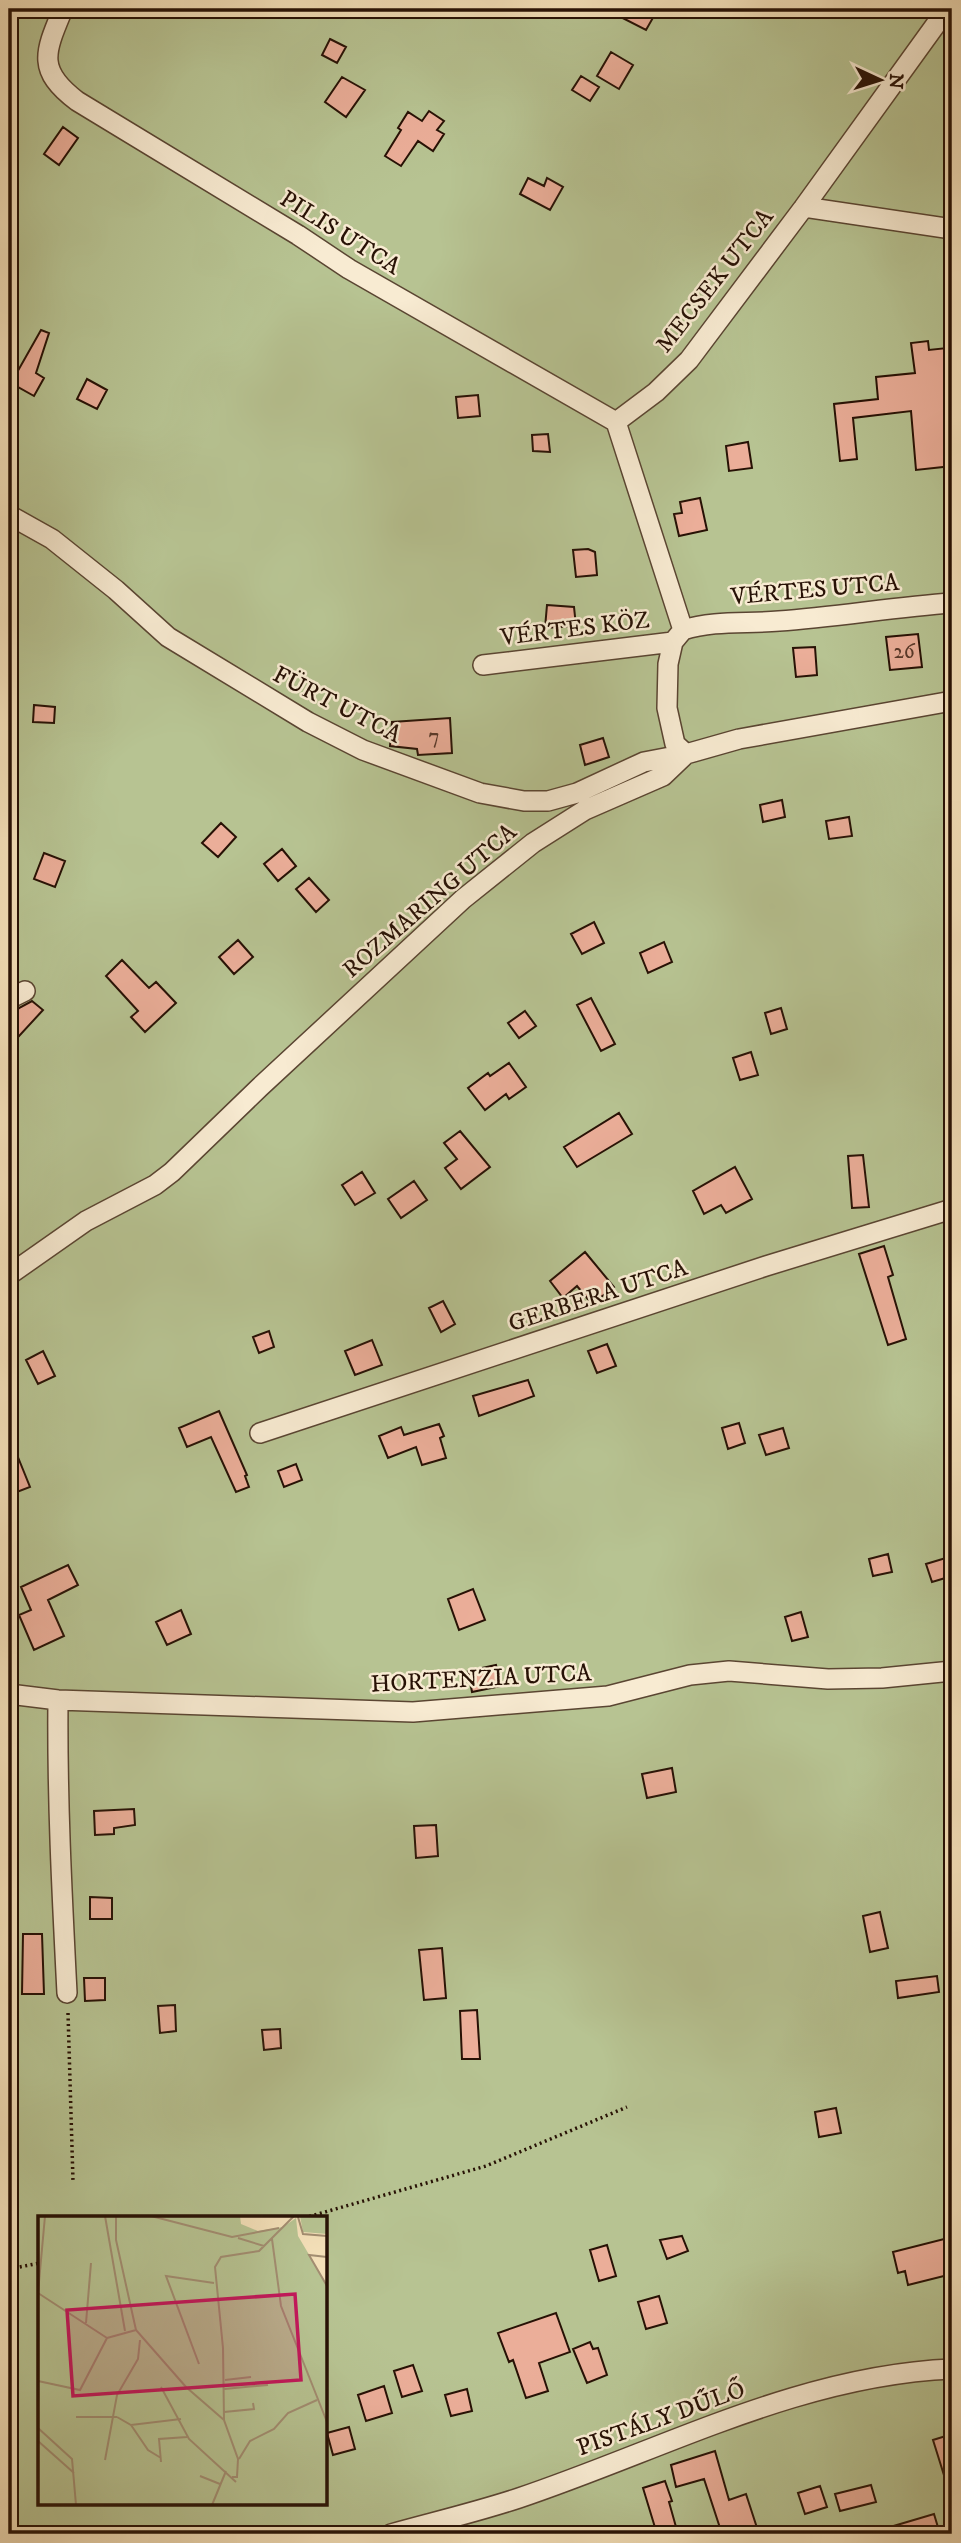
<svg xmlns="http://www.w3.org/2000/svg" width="961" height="2543" viewBox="0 0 961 2543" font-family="'IM FELL DW Pica',serif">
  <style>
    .green { fill: #b7c392; stroke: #6f6a4c; stroke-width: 2; fill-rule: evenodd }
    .building { fill: #ebae99; stroke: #271105; stroke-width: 2 }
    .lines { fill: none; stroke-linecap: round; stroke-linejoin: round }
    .street-casing { stroke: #5a4532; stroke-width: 22 }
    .path { stroke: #271105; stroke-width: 3.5; stroke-dasharray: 2 3.5; stroke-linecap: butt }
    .street { stroke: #f8ebd2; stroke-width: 19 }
    .labels { text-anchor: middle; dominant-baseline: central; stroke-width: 5; stroke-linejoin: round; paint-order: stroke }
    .number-label { font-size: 21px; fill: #58382a }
    .street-label { font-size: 24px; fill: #271105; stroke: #f8ebd2 }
    .inset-road { fill: none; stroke: #a28d71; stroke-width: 2 }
    .view { fill: #c2185b; fill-opacity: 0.15; stroke: #c2185b; stroke-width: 3.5 }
    .inset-edge { fill: none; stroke: #271105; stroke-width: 3.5 }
  </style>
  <rect width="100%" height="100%" fill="#f4e0b9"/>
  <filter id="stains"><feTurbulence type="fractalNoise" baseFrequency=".00286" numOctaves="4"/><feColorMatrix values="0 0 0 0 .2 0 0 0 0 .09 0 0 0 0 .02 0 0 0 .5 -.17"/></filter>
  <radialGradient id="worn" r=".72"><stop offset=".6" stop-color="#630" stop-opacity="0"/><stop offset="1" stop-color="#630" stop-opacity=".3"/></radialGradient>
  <path class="green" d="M 9,9 L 952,9 L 952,2534 L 9,2534 ZM 40,2218 L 326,2218 L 326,2503 L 40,2503 Z"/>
  <path class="building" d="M 605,9 L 641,9 L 654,16 L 646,30 Z
    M 330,39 L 346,47 L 337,63 L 322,55 Z
    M 611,52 L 633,65 L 619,89 L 597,76 Z
    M 581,76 L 599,87 L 590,101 L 572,90 Z
    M 342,77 L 365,90 L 346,117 L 325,102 Z
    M 429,111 L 444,121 L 437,130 L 444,134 L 433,151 L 418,141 L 401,166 L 385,156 L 401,130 L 398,128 L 408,112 L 422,121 Z
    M 63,127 L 78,138 L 59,165 L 44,154 Z
    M 528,178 L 544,186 L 547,178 L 563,187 L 550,210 L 520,194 Z
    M 41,330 L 49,333 L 36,373 L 44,378 L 34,396 L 11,383 Z
    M 928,341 L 929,350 L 947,348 L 952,394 L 952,466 L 916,470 L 911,411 L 853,418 L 857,459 L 840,461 L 834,404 L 878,399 L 876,377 L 915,373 L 911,343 Z
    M 87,379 L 107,390 L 97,409 L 77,399 Z
    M 478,395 L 480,416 L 458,418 L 456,397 Z
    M 548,434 L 550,452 L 533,451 L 532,435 Z
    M 748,442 L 752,468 L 729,471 L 726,446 Z
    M 700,498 L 707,530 L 679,536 L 674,514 L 682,513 L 680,502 Z
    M 588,549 L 595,552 L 597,575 L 576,577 L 573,550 Z
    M 547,605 L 574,607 L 576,626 L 545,628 Z
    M 918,634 L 922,667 L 890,670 L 886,637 Z
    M 815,647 L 817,675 L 796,677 L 793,648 Z
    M 34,705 L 55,707 L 54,723 L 33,722 Z
    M 450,718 L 452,753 L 418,755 L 417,749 L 390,746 L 392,722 Z
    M 603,738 L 609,757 L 585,765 L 580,745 Z
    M 782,800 L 785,817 L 763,822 L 760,805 Z
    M 849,817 L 852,836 L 829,839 L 826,821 Z
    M 221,823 L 236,837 L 218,857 L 202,843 Z
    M 282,849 L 296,866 L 278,881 L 264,864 Z
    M 44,853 L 65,861 L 55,887 L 34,879 Z
    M 309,878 L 329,900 L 316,912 L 296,889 Z
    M 594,922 L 604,943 L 582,954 L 571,934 Z
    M 238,940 L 253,957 L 234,974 L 219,957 Z
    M 664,942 L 672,962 L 648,973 L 640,953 Z
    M 122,960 L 149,988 L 156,982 L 176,1003 L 145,1032 L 131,1017 L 138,1011 L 106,976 Z
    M 591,998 L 615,1044 L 601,1051 L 577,1005 Z
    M 32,1001 L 43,1010 L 9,1047 L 9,1019 L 19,1008 Z
    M 781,1008 L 787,1029 L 771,1034 L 765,1013 Z
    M 525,1011 L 536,1026 L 519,1038 L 508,1023 Z
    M 751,1052 L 758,1075 L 740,1080 L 733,1058 Z
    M 509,1063 L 526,1087 L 509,1099 L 506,1094 L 485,1110 L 468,1088 L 488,1073 L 490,1076 Z
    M 619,1113 L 632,1134 L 577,1167 L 564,1147 Z
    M 460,1131 L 490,1167 L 461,1189 L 445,1168 L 457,1159 L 444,1143 Z
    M 863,1155 L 869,1207 L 852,1208 L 848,1156 Z
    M 735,1167 L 752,1199 L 726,1213 L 721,1205 L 704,1214 L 693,1191 Z
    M 362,1172 L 375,1193 L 355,1205 L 342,1185 Z
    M 414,1181 L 427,1200 L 401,1218 L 388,1199 Z
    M 884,1246 L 893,1275 L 888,1277 L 906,1339 L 888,1345 L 859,1254 Z
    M 585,1252 L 614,1287 L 592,1304 L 577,1286 L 563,1298 L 550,1281 Z
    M 443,1301 L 455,1324 L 441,1332 L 429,1308 Z
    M 269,1331 L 274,1347 L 259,1353 L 253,1337 Z
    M 372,1340 L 382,1365 L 355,1375 L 345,1351 Z
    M 607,1344 L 616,1366 L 597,1373 L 588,1351 Z
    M 43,1351 L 55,1376 L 38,1384 L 26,1360 Z
    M 528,1380 L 534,1396 L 479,1416 L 473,1396 Z
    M 219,1411 L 247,1475 L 245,1476 L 249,1487 L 236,1492 L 211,1437 L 187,1447 L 179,1428 Z
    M 739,1423 L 745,1443 L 728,1449 L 722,1428 Z
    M 439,1424 L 444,1436 L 440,1438 L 446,1458 L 422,1465 L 416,1447 L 388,1458 L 379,1436 L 401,1427 L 404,1435 Z
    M 783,1428 L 789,1448 L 766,1455 L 759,1435 Z
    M 9,1435 L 30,1487 L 9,1495 Z
    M 296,1464 L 302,1480 L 284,1487 L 278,1471 Z
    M 888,1554 L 892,1572 L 873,1576 L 869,1559 Z
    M 949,1557 L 952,1576 L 932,1582 L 926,1564 Z
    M 68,1565 L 78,1585 L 48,1600 L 64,1636 L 34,1650 L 19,1615 L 31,1610 L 21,1587 Z
    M 473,1589 L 485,1620 L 459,1630 L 448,1599 Z
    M 181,1610 L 191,1634 L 167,1645 L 156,1622 Z
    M 801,1612 L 808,1637 L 792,1641 L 785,1617 Z
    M 496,1665 L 501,1686 L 472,1692 L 468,1671 Z
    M 672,1768 L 676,1792 L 647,1798 L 642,1774 Z
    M 134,1809 L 135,1825 L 114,1828 L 114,1834 L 95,1835 L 94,1811 Z
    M 436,1825 L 438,1856 L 416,1858 L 414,1826 Z
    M 90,1897 L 112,1898 L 112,1919 L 90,1919 Z
    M 880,1912 L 888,1948 L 870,1952 L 863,1916 Z
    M 23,1934 L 42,1934 L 44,1994 L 22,1994 Z
    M 442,1948 L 446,1998 L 424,2000 L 419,1950 Z
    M 937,1976 L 939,1992 L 898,1998 L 896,1981 Z
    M 84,1978 L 105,1978 L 105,2000 L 85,2001 Z
    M 175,2005 L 176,2031 L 160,2033 L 158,2006 Z
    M 477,2010 L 480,2059 L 462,2059 L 460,2011 Z
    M 280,2029 L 281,2048 L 264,2050 L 262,2030 Z
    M 836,2108 L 841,2133 L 819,2137 L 815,2112 Z
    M 682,2236 L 688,2251 L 667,2259 L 660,2240 Z
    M 952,2237 L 952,2274 L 908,2285 L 905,2271 L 898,2273 L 893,2252 Z
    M 607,2245 L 616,2276 L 599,2281 L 590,2250 Z
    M 659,2296 L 667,2323 L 646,2329 L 638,2302 Z
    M 556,2313 L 570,2352 L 539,2363 L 548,2391 L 526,2398 L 513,2360 L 509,2362 L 498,2333 Z
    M 590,2342 L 593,2349 L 598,2348 L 607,2375 L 587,2383 L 573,2349 Z
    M 413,2365 L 422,2391 L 402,2397 L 394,2371 Z
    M 384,2386 L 392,2413 L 366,2421 L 358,2395 Z
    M 467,2389 L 472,2411 L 451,2416 L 445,2395 Z
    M 349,2427 L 355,2449 L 333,2455 L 327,2433 Z
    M 952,2434 L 952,2488 L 948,2488 L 933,2440 Z
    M 715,2451 L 729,2500 L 746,2494 L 759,2534 L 722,2534 L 704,2479 L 676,2487 L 671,2465 Z
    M 665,2481 L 672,2501 L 669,2502 L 678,2534 L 657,2534 L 643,2488 Z
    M 871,2485 L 876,2502 L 840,2511 L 835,2494 Z
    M 820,2486 L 827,2507 L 805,2514 L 798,2493 Z
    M 934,2514 L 940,2534 L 881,2534 L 880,2530 Z"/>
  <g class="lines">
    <defs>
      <path id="street" d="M 63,9 C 45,52 36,70 77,101 L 298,235 L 349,269 L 616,422
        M 804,207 L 952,229
        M 616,422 L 656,392 L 689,360 L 804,207 L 947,9
        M 616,422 L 683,630 L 673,642 L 668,664 L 667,708 L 675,744 L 686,754
        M 9,515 L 52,539 L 116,590 L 168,637 L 308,722 L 363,750 L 480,793 L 524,801 L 548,801 L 577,793 L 644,762 L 686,754 L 739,739 L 952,701
        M 683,630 C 715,620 746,624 779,621 C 837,617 894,607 952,603
        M 483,665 L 673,642
        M 9,999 L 25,991
        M 9,1275 L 86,1221 L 155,1185 L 172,1172 L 260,1087 L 463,899 L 533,843 L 585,810 L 663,776 L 686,754
        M 260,1433 L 766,1266 L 952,1209
        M 9,1694 L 58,1700 L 413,1712 L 608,1696 L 690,1675 L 729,1671 L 828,1679 L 882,1678 L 952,1671
        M 58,1700 C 57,1798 62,1895 67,1993
        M 391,2534 C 434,2522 477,2512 519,2498 C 662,2450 800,2375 952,2369"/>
    </defs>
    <use href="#street" class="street-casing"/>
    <path class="path" d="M 68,2013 L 73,2181
      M 304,2218 L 486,2166 L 627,2107
      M 9,2269 L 40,2263"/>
    <use href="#street" class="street"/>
  </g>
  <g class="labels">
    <g class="number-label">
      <text x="904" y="652">26</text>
      <text x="434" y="737">7</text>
    </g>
    <g class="street-label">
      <text transform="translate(340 233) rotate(32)">PILIS UTCA</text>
      <text transform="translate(715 281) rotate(-52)">MECSEK UTCA</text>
      <text transform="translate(815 590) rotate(-5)">VÉRTES UTCA</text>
      <text transform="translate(575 629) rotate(-7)">VÉRTES KÖZ</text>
      <text transform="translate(337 705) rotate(27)">FÜRT UTCA</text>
      <text transform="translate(430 901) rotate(-41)">ROZMARING UTCA</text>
      <text transform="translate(598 1296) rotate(-18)">GERBERA UTCA</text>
      <text transform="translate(481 1679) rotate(-3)">HORTENZIA UTCA</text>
      <text transform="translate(661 2419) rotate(-20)">PISTÁLY DŰLŐ</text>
    </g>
  </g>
  <g transform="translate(38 2216)">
    <rect width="289" height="289" fill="#f4e0b9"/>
    <path d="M 0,0 L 202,0 L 203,8 L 220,15 L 245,11 L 258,2 L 260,20 L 289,69 L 289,289 L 0,289 ZM 262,0 L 289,0 L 289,18 L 265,16 Z" fill="#b7c392"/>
    <path class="inset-road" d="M 67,0 L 87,115M 78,0 L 78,24 L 98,114 L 148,171 L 186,204M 113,0 L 194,21 L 241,12M 260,1 L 265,18 L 289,20M 200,22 L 226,30M 234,23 L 243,90 L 289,206M 289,41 L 271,39 L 289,70M 0,77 L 69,122M 0,77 L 7,0M 48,107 L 53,47M 69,122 L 98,114M 161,148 L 128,60 L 176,67M 187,164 L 213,161M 0,165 L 42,174 L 69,122M 123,171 L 151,223 L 198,266M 186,173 L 230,169M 186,196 L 216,193 L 215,187M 38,201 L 79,201M 79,201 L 93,209 L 143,203M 93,209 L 110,234 L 123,242M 0,212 L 34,243 L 38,289M 0,225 L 36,257M 201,243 L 212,225 L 236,213 L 250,197 L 279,184M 67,244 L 79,179 L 100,143 L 102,124M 123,246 L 121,223 L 149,221M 162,260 L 182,268M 194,261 L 199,261 L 200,243 L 186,204 L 185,132 L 177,51 L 183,41 L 221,35 L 256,0 L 269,0M 174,289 L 188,255"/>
    <path class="view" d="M 257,78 L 263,164 L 35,180 L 29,94 Z"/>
    <rect width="289" height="289" class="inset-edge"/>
  </g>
  <rect width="961" height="2543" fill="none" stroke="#f4e0b9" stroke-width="35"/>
  <rect x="10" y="10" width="940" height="2522" fill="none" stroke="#271105" stroke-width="3.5"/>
  <rect x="18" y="18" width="926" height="2508" fill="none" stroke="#271105" stroke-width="2"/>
  <g transform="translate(880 80) rotate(94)" stroke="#f8ebd2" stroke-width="5" paint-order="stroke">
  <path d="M0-5L12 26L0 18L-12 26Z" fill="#271105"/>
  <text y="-10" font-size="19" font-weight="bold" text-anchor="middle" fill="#271105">N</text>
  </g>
  <rect width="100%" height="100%" filter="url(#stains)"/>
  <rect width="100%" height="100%" fill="url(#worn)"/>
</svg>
